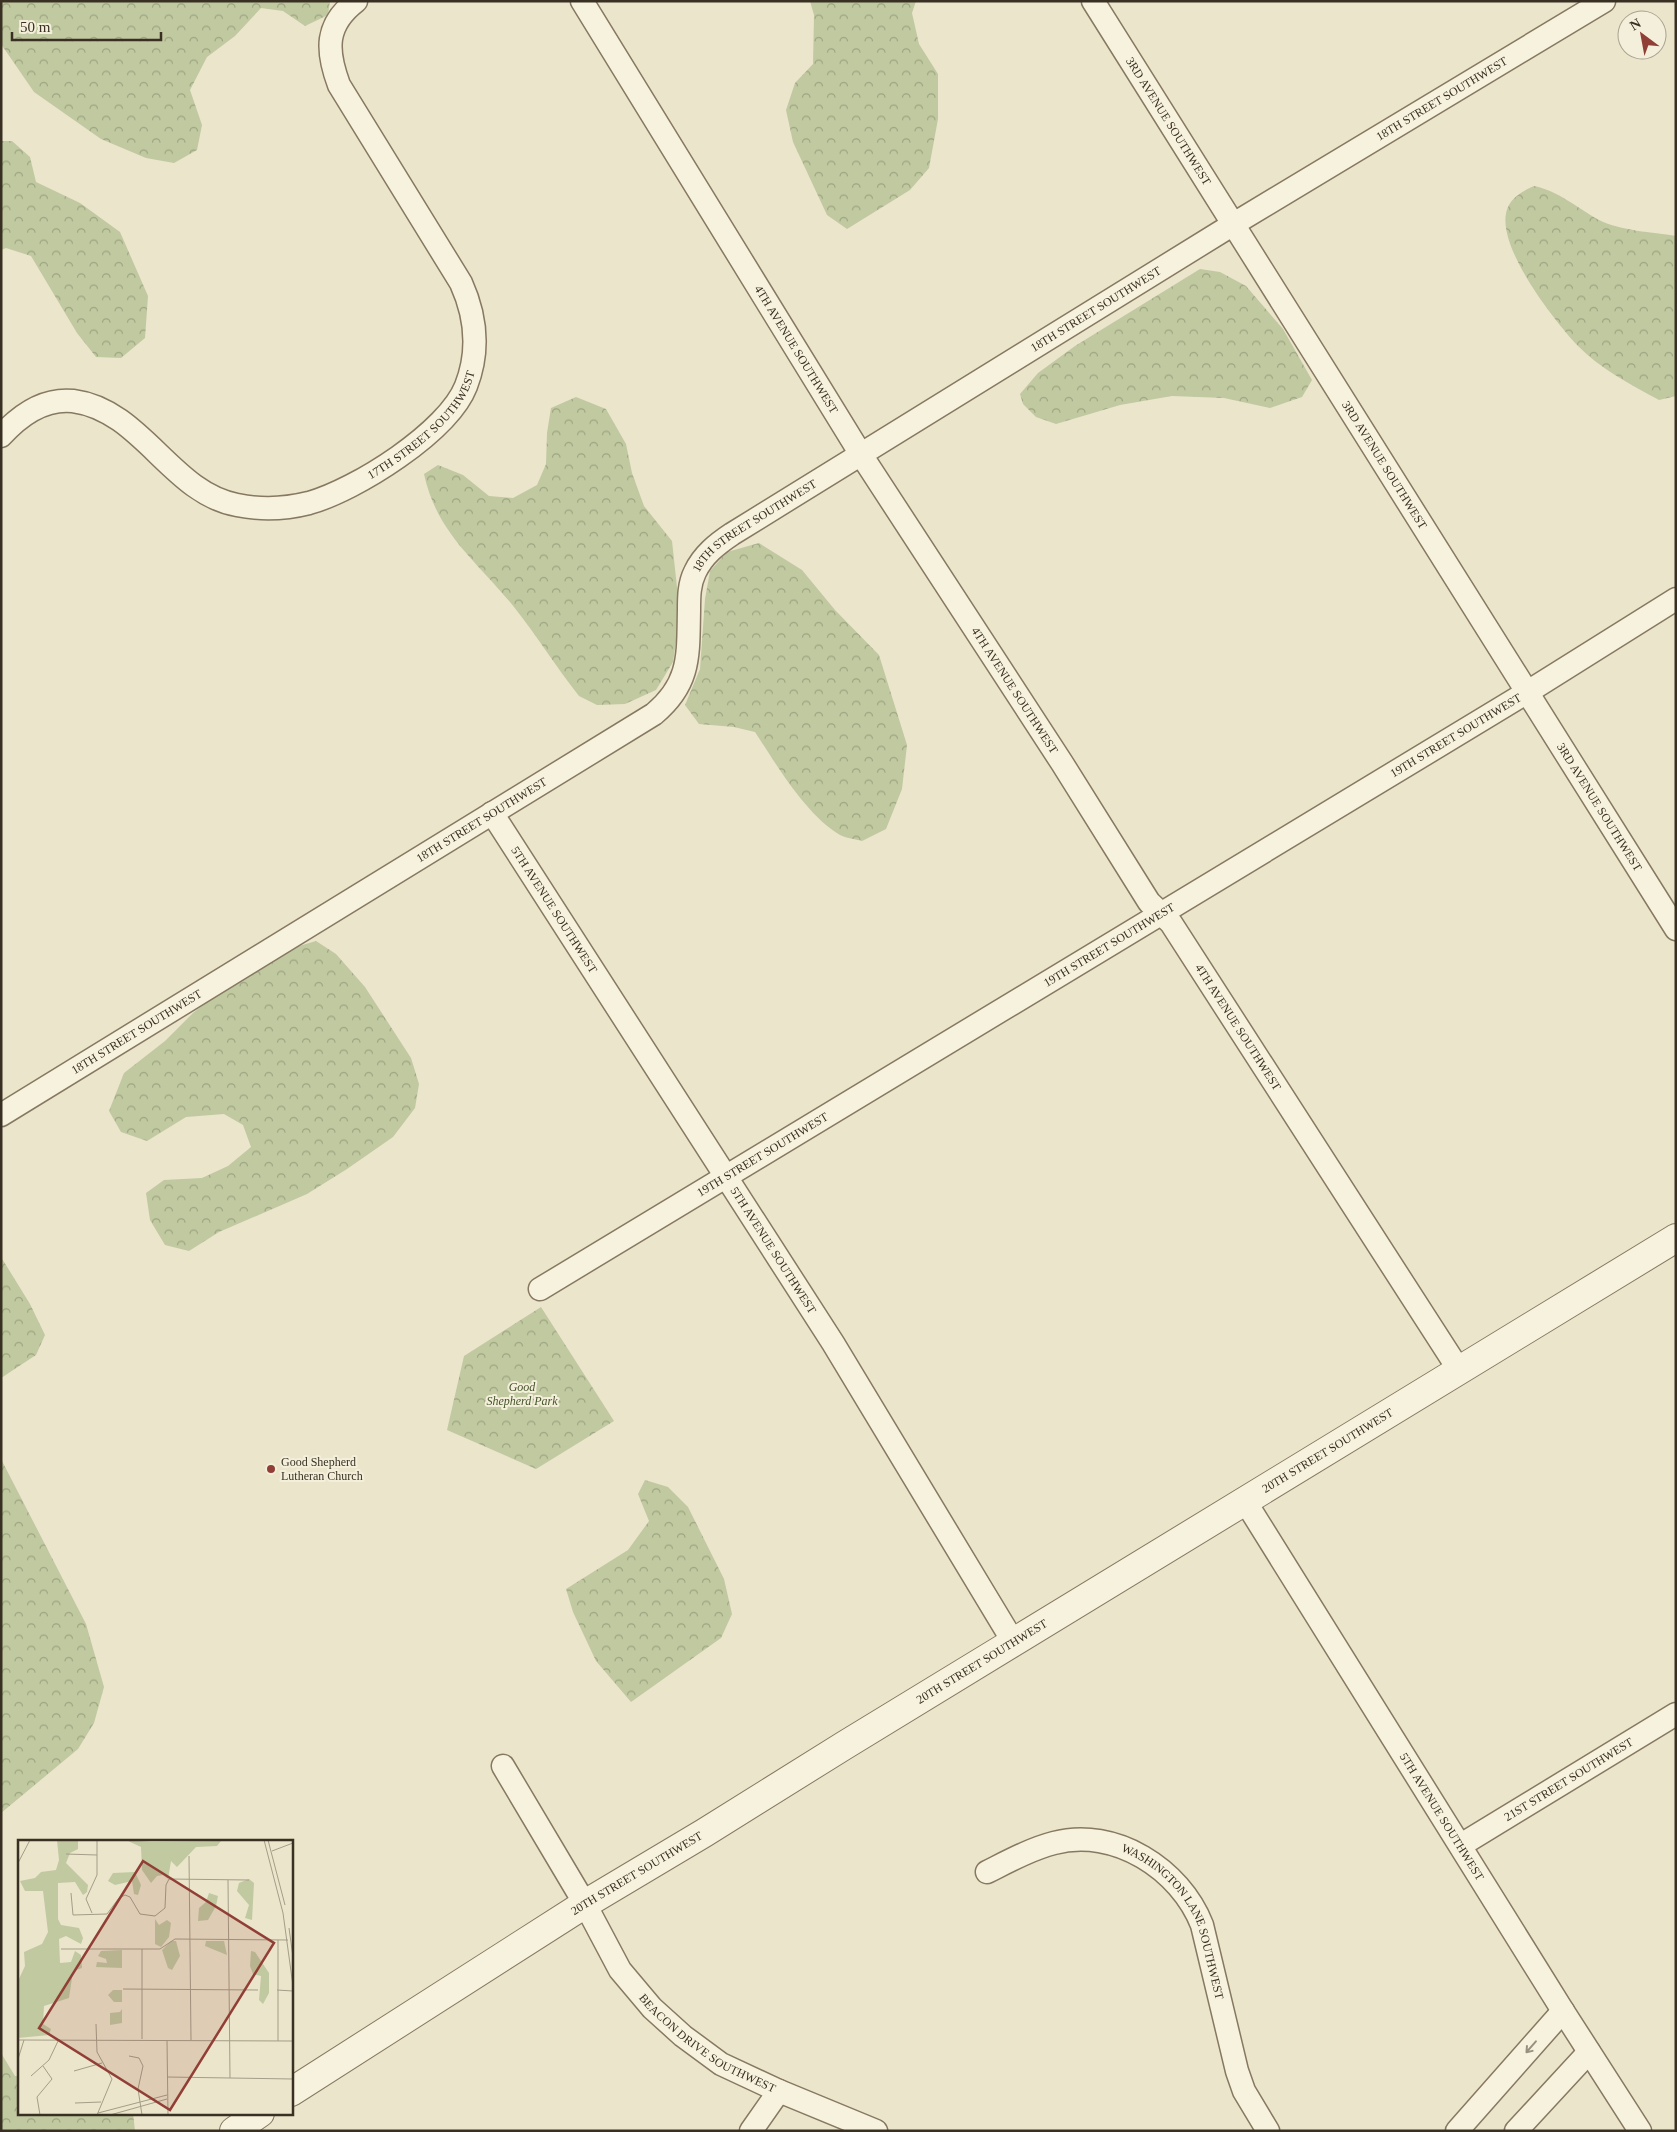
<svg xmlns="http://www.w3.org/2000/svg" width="1677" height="2132" viewBox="0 0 1677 2132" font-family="Georgia,serif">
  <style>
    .forest { fill: url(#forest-crowns) }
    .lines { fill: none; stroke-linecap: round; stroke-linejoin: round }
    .minor-casing { stroke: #877961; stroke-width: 25 }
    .tertiary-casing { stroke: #877961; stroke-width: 30 }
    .minor { stroke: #f7f2de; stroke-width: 22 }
    .tertiary { stroke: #f7f2de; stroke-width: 28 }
    .oneway { stroke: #989180 }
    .poi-dot { fill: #913f36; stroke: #f3efda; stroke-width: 2 }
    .labels { text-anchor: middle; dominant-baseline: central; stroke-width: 4; stroke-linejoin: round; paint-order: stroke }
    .street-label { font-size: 12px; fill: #393023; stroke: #f3efda }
    .park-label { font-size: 12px; font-style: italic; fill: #45542b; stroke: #f3efda }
    .poi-label { font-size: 12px; fill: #393023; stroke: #f3efda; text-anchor: start }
    .inset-road { fill: none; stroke: #a49d88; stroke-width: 1 }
    .view { fill: #913f36; fill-opacity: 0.15; stroke: #913f36; stroke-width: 2.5 }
    .inset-edge { fill: none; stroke: #393023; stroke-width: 2.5 }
  </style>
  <defs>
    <pattern id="forest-crowns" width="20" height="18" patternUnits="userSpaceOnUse" patternTransform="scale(1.25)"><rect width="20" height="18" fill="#c0c9a0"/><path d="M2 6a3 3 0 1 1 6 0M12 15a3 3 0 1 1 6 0" fill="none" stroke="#9da482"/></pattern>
  </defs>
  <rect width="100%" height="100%" fill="#ebe5cb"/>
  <path class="forest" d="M 1,1 L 330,1 L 328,15 L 305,26 L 283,11 L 261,8 L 235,36 L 207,57 L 190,90 L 202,125 L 197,150 L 174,163 L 146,158 L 101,139 L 34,92 L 1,44 Z
    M 810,1 L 916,1 L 912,13 L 919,44 L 938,74 L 938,119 L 929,168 L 910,190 L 847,229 L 827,215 L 793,142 L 786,110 L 795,83 L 813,64 L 814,15 Z
    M 1,141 L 12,141 L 30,157 L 36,182 L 80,203 L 120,232 L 148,296 L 145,338 L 121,358 L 96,357 L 77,333 L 31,256 L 6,248 L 1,250 Z
    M 1534,186 C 1559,191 1577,208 1599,220 C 1621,231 1652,232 1676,236 L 1676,396 L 1659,400 C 1631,385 1599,368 1577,345 C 1554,320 1492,242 1508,207 C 1512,197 1525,190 1534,186 Z
    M 1200,269 L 1220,272 L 1246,286 L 1283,329 L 1312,380 L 1302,397 L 1270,408 L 1224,398 L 1172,396 L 1120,405 L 1056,424 L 1036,417 L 1023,404 L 1020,394 L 1038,373 L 1075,346 Z
    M 576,397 L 606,409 L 626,444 L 632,473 L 644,506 L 672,541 L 680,615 L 673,662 L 656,690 L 625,704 L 597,705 L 579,696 C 556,667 537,636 514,607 C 477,561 437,534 424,474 L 438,465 L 463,475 L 489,496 L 513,498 L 537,485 L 546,464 L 547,433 L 551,408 Z
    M 759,543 L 802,570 L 835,610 L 879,655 L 907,745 L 902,789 L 886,829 L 862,841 C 855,839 846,838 840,835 C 806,815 776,764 755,732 L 734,727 L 699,724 L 685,705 L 700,669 L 705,599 L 710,571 L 727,552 Z
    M 316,941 L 336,954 L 365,987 L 411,1058 L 419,1084 L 415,1108 L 393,1137 L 347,1169 L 307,1194 L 219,1232 L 189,1251 L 165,1245 L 150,1220 L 146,1193 L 164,1180 L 202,1178 L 228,1166 L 251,1147 L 243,1125 L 224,1114 L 186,1117 L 147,1141 L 121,1132 L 109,1111 L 124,1073 L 165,1041 L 193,1013 L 229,984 L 289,949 Z
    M 1,1257 L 30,1304 L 45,1335 L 36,1355 L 1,1378 Z
    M 541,1307 L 614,1421 L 536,1469 L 447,1430 L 464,1356 Z
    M 1,1459 L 86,1624 L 104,1687 L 94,1723 L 78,1749 L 1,1813 Z
    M 645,1480 L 668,1487 L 688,1507 L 724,1579 L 732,1614 L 721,1638 L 631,1702 L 596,1661 L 573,1612 L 566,1589 L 628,1550 L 649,1521 L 638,1494 Z
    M 1,2053 L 15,2076 L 19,2076 L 19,2113 L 133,2113 L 135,2131 L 1,2131 Z"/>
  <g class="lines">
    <defs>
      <g id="minor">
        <path id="s1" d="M 582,1 L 860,453 L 1062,763 L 1149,902 L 1171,923 L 1459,1370"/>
        <path id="s2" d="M 1093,1 L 1676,929"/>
        <path id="s3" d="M 1,436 C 19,416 44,398 73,401 C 142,410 171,493 237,505 C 261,510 285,509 309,503 C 356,490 448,432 466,386 C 480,350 476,316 461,283 L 339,85 C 326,50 325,25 356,1"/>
        <path id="s4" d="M 492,813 L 833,1343 L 1014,1643"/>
        <path id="s5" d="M 1,1115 L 654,714 C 691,683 688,655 689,610 C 689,597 689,584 695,572 C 703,555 717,544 732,534 L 1232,225 L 1604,1"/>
        <path id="s6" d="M 540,1289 L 1526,693 L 1676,599"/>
        <path id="s7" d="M 1245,1501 L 1563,2011 L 1640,2131"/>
        <path id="s8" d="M 503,1766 L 585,1904 L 620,1970 L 652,2008 L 683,2036 L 721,2064 L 779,2091 L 876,2131"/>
        <path id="s9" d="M 1461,1845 L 1676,1714"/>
        <path id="s10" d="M 987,1872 C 1009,1861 1031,1849 1054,1843 C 1115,1827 1180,1869 1202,1925 L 1237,2071 L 1244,2091 L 1268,2131"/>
        <path d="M 751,2131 L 779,2091"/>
        <path d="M 1457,2131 L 1563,2011"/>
        <path d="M 1516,2131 L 1589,2052"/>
      </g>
      <g id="tertiary">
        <path id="s11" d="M 291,2092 L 585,1904 L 704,1833 L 845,1745 L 1676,1238"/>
        <path d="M 234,2131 L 260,2113"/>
      </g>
    </defs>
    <use href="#minor" class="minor-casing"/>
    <use href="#tertiary" class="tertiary-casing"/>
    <use href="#minor" class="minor"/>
    <use href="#tertiary" class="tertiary"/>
  </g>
  <defs><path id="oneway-shaft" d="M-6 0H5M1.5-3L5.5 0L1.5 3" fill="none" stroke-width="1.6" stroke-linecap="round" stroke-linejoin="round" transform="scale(1.25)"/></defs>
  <use class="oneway" href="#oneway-shaft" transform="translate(1531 2047) rotate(131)"/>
  <circle class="poi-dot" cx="271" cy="1469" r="5"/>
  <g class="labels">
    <g class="street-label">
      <text stroke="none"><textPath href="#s5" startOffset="1806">18TH STREET SOUTHWEST</textPath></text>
      <text stroke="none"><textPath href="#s2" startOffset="142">3RD AVENUE SOUTHWEST</textPath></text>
      <text stroke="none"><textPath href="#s5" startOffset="1401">18TH STREET SOUTHWEST</textPath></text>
      <text stroke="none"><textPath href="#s1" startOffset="409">4TH AVENUE SOUTHWEST</textPath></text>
      <text stroke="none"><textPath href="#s3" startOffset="494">17TH STREET SOUTHWEST</textPath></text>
      <text stroke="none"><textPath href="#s2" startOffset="548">3RD AVENUE SOUTHWEST</textPath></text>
      <text stroke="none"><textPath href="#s5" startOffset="996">18TH STREET SOUTHWEST</textPath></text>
      <text stroke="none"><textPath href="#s1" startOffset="814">4TH AVENUE SOUTHWEST</textPath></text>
      <text stroke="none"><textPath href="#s6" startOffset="1070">19TH STREET SOUTHWEST</textPath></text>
      <text stroke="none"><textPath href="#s2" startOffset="952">3RD AVENUE SOUTHWEST</textPath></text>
      <text stroke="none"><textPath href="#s5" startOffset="564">18TH STREET SOUTHWEST</textPath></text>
      <text stroke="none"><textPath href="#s4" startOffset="115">5TH AVENUE SOUTHWEST</textPath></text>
      <text stroke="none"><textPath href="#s6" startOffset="665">19TH STREET SOUTHWEST</textPath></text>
      <text stroke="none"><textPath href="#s1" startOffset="1219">4TH AVENUE SOUTHWEST</textPath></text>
      <text stroke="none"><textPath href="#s5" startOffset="159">18TH STREET SOUTHWEST</textPath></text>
      <text stroke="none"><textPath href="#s6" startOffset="260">19TH STREET SOUTHWEST</textPath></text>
      <text stroke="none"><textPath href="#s4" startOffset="520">5TH AVENUE SOUTHWEST</textPath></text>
      <text stroke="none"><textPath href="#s11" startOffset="1219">20TH STREET SOUTHWEST</textPath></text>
      <text stroke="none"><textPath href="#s11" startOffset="814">20TH STREET SOUTHWEST</textPath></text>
      <text stroke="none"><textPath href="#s9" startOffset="126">21ST STREET SOUTHWEST</textPath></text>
      <text stroke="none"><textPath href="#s7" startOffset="372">5TH AVENUE SOUTHWEST</textPath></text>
      <text stroke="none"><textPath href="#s11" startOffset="409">20TH STREET SOUTHWEST</textPath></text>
      <text stroke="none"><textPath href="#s10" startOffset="238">WASHINGTON LANE SOUTHWEST</textPath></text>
      <text stroke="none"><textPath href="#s8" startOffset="351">BEACON DRIVE SOUTHWEST</textPath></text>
    </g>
    <g class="park-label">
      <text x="522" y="1387">Good<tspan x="522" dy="14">Shepherd Park</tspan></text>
    </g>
    <g class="poi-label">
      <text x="281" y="1462">Good Shepherd<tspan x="281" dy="14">Lutheran Church</tspan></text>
    </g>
  </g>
  <g transform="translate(18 1840)">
    <rect width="275" height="275" fill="#ebe5cb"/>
    <path d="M 39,0 L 60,0 L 60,9 L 52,13 L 48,23 L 70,45 L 69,52 L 65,55 L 57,42 L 40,43 L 40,79 L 43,85 L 61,88 L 65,98 L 63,104 L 48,96 L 41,99 L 42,123 L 53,122 L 57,111 L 63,115 L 64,128 L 55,131 L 51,158 L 26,166 L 25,184 L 33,189 L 31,195 L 0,198 L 0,141 L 7,126 L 6,112 L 24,104 L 30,92 L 25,51 L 7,51 L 2,41 L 17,38 L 23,32 L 38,30 L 41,20 ZM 108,0 L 134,2 L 203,1 L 199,6 L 178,7 L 159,27 L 153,21 L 150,39 L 145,35 L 139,36 L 133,43 L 124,30 L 123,7 ZM 117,32 L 123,45 L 120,55 L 116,54 L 114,41 L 97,45 L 90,41 L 95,33 ZM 231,39 L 236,43 L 234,80 L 227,78 L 231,65 L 219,51 L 221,43 ZM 191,53 L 200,56 L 198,66 L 190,80 L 180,81 L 181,68 L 188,62 ZM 137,79 L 141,85 L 149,80 L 153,83 L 151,97 L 143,107 L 137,104 ZM 153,101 L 158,101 L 162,116 L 154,130 L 150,128 L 144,110 ZM 188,101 L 206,101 L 209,115 L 187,106 ZM 104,110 L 104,128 L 78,127 L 79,122 L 89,123 L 88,119 L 80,116 L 83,111 ZM 233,111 L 237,112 L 251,133 L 251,153 L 245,164 L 241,160 L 243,136 L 235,134 L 232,126 ZM 95,150 L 104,150 L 104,162 L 96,162 L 90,155 ZM 104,169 L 104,183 L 92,185 L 92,173 L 102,172 Z" fill="#c0c9a0"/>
    <path class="inset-road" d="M 246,0 L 265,73 L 275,146M 250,0 L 267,65M 254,11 L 275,3M 48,14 L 79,15M 171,16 L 173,200M 0,23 L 12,0M 210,40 L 212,238M 53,53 L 55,75 L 89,74 L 101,58 L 107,55 L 112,57 L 122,74 L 137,76 L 147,68 L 148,45 L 151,39 L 231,40M 74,73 L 68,59 L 79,35 L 79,0M 271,88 L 275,117M 260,100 L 260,201M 43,109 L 142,109 L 157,99 L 270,100M 124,109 L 124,199M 105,149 L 240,150M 259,150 L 275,151M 78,184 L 79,212 L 94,239 L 79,275M 0,200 L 275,201M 149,200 L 150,275M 111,216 L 121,218 L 125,226 L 120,249 L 124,275M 0,219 L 6,200M 56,231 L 84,223M 13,236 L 31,220 L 41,199M 149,237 L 275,239M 57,263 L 83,262M 80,273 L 149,255M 22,275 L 19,257 L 34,239 L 25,226M 92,275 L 149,259"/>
    <path class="view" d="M 125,21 L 256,103 L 152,270 L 21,188 Z"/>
    <rect width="275" height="275" class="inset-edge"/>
  </g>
  <rect width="1677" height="2132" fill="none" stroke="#393023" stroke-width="5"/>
  <g transform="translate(1642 35) rotate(328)"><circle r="24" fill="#f3efda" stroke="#a9a391"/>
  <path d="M0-4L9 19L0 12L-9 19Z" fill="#913f36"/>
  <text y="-8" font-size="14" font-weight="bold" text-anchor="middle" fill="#393023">N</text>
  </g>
  <path d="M12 32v8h149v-8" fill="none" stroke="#393023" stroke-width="2.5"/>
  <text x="20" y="32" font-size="15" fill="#393023" stroke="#f3efda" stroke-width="4" paint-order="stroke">50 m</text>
</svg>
